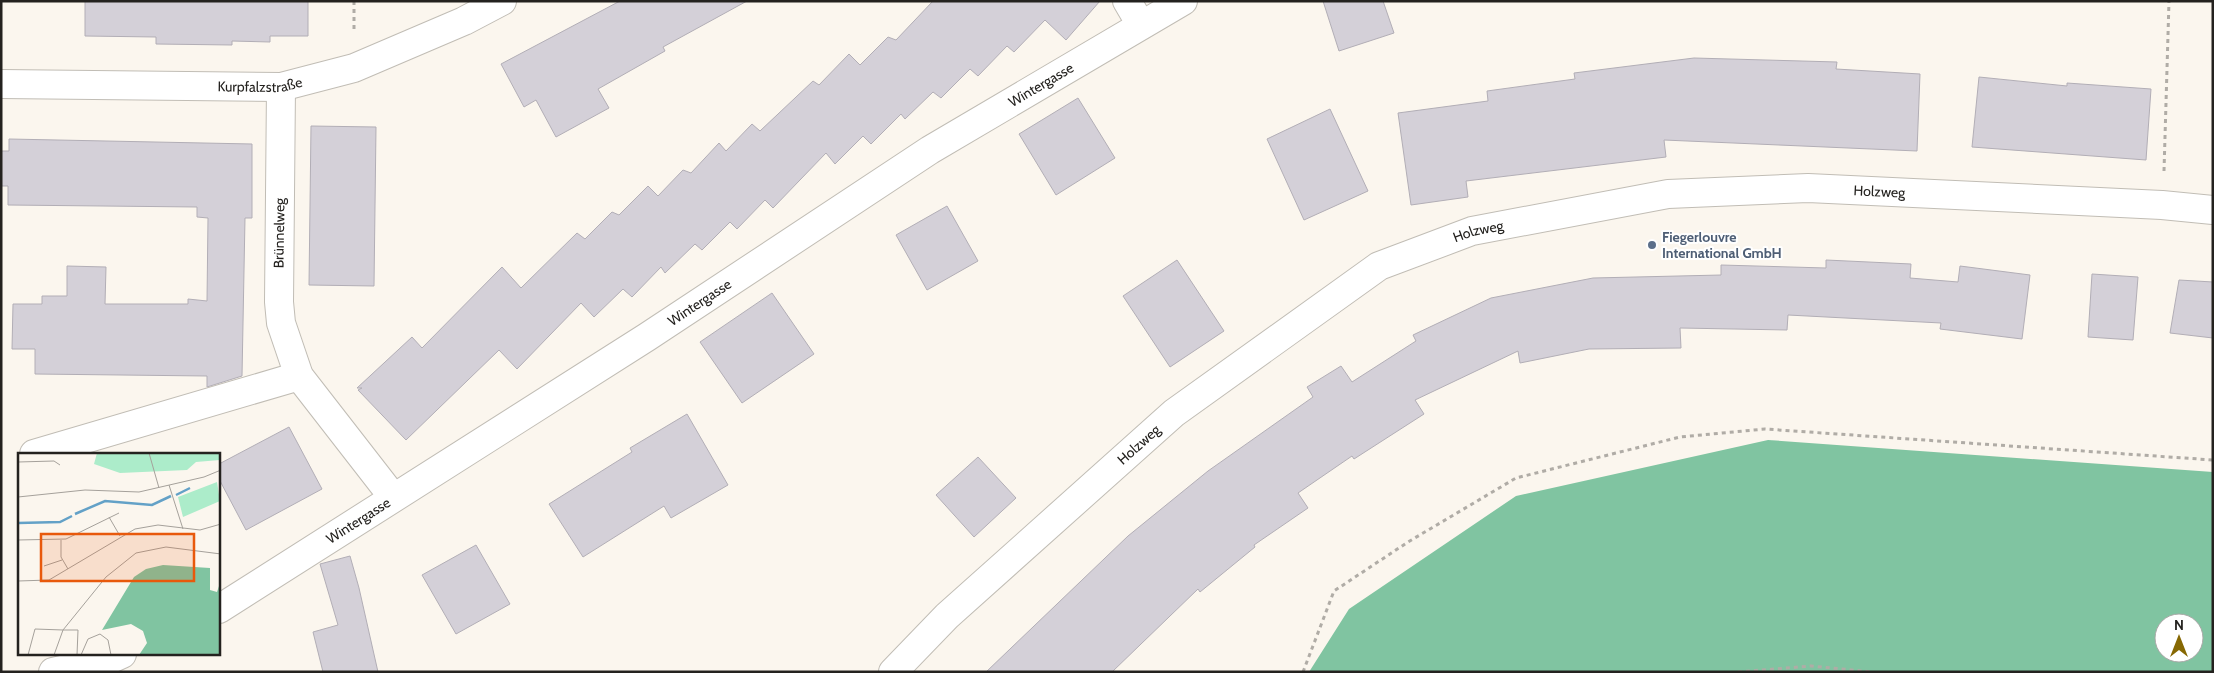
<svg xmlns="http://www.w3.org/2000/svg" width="2214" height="673" viewBox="0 0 2214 673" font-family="Cabin,sans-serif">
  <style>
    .forest { fill: #80c4a1; fill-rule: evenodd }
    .building { fill: #d4d0d8; stroke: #b2aeb6 }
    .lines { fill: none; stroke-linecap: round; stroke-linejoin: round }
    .minor-casing { stroke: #c1bdb5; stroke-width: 30 }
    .path { stroke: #b0aca6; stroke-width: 3; stroke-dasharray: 4 4; stroke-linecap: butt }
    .minor { stroke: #fff; stroke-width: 28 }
    .service-dot { fill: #5c6f8a; stroke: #fff; stroke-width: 2 }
    .labels { text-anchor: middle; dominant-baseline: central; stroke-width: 4; stroke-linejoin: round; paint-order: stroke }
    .street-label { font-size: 14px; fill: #24221f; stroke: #fff }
    .service-label { font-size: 14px; font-weight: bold; fill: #4e5e75; stroke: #fff; text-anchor: start }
    .inset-river { fill: none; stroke: #63a1c7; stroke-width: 2.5 }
    .inset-road { fill: none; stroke: #a5a19b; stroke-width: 1 }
    .view { fill: #e8590c; fill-opacity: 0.15; stroke: #e8590c; stroke-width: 2.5 }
    .inset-edge { fill: none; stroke: #24221f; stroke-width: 2.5 }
  </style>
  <rect width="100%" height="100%" fill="#fbf6ee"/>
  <path class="forest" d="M 1768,440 L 2213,472 L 2213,672 L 1309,672 L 1349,609 L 1516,496 ZM 2164,623 L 2194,623 L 2194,653 L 2164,653 Z"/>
  <path class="building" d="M 85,1 L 308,1 L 308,36 L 270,36 L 270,42 L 232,41 L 232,45 L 156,44 L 156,37 L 85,36 Z
    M 620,1 L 747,1 L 663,47 L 665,51 L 598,89 L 609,108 L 556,137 L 536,100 L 524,107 L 501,64 Z
    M 933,1 L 1100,1 L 1066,40 L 1045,20 L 1014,52 L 1007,46 L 978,76 L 970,69 L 941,98 L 933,92 L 905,119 L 901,114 L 871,144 L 863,136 L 835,164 L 826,153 L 773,208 L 765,200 L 737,229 L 730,222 L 702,250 L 695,244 L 665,273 L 661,267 L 632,297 L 623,289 L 594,317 L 581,303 L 517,369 L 499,350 L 406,440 L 358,390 L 362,388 L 357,388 L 412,337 L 422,348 L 502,267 L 521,288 L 577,233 L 585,239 L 612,212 L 619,215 L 648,186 L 658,196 L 683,170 L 691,173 L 719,143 L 726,151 L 752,124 L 760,131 L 813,81 L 819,85 L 849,54 L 860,65 L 888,37 L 896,40 Z
    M 1323,1 L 1383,1 L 1394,33 L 1339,51 Z
    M 1694,58 L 1837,62 L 1836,69 L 1920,74 L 1917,151 L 1664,140 L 1666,157 L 1466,181 L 1468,197 L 1411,205 L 1398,113 L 1488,101 L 1487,91 L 1575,79 L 1574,73 Z
    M 1979,77 L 2067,86 L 2067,83 L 2151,89 L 2146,160 L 1972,147 Z
    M 1078,98 L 1115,158 L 1056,195 L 1019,134 Z
    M 1330,109 L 1368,191 L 1304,220 L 1267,139 Z
    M 311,126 L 376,127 L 374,286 L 309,285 Z
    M 9,139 L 252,144 L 252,218 L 245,218 L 242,376 L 207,387 L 207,376 L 35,374 L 35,349 L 12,349 L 13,304 L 42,304 L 42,296 L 67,296 L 67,266 L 106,267 L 105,304 L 188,304 L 188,299 L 207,301 L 208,218 L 197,217 L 197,207 L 8,205 L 8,186 L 1,186 L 1,151 L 9,151 Z
    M 947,206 L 978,261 L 927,290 L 896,235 Z
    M 1177,260 L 1224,331 L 1170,367 L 1123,296 Z
    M 1826,260 L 1911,264 L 1910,278 L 1958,282 L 1960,266 L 2030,275 L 2022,339 L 1940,329 L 1941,323 L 1788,315 L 1787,330 L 1680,328 L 1681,348 L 1589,349 L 1520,363 L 1518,351 L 1415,400 L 1424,414 L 1354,459 L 1352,456 L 1298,493 L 1308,508 L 1254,545 L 1255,547 L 1200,592 L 1198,589 L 1112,672 L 986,672 L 1128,536 L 1208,471 L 1313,397 L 1307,387 L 1341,366 L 1352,382 L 1416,341 L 1413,335 L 1491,298 L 1593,278 L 1721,275 L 1721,265 L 1826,268 Z
    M 2092,274 L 2138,277 L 2133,340 L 2088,337 Z
    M 2179,280 L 2213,282 L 2213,338 L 2170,333 Z
    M 772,293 L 814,354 L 742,403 L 700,342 Z
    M 687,414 L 728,485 L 671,518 L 664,506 L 583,557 L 549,504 L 632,452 L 630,448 Z
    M 289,427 L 322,489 L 246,530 L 219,479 L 219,464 Z
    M 978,457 L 1016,498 L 974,537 L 936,495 Z
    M 476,545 L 510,604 L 456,634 L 422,575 Z
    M 350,556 L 359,588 L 378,672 L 323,672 L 313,632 L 338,625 L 320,564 Z"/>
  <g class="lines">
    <defs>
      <g id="minor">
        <path d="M 1127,1 L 1141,25"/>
        <path id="s1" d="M 1,84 L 281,87 L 354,68 L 464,21 L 502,1"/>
        <path d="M 281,87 L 279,302 L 281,323 L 299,376 L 393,497"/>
        <path d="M 34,454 L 299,376"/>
        <path id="s2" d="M 219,609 L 647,337 L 930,150 L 1183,1"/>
        <path d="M 53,672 L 111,659 L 122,654"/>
        <path id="s3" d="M 893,672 L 947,616 L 1174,413 L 1379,266 L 1472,231 L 1668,194 L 1808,188 L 2162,205 L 2213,210"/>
      </g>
    </defs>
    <use href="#minor" class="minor-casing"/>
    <path class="path" d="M 354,1 L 354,31
      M 2164,171 L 2169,1
      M 1303,672 L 1334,591 L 1408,542 L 1516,478 L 1680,437 L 1765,429 L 2213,460
      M 1738,672 L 1811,666 L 1873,672"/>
    <use href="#minor" class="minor"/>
  </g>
  <circle class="service-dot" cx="1652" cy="245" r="5"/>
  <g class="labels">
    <g class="street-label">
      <text stroke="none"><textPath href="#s1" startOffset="259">Kurpfalzstraße</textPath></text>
      <text stroke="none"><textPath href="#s2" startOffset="975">Wintergasse</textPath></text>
      <text stroke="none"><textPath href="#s3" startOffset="1145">Holzweg</textPath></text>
      <text stroke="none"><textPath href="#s3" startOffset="740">Holzweg</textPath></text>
      <text transform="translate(279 233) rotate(-89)">Brünnelweg</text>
      <text stroke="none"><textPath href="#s2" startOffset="570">Wintergasse</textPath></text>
      <text stroke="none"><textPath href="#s3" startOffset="335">Holzweg</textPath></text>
      <text stroke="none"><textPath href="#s2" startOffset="165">Wintergasse</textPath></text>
    </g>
    <g class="service-label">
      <text x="1662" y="237">Fiegerlouvre<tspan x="1662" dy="16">International GmbH</tspan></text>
    </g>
  </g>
  <g transform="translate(18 453)">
    <rect width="202" height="202" fill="#fbf6ee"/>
    <path d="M 79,0 L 202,0 L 202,7 L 178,9 L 169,17 L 102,20 L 76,11 ZM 199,29 L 202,48 L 165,64 L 160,44 Z" fill="#acecca"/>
    <path d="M 145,112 L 192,115 L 192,137 L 199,139 L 202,130 L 202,202 L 121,202 L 129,190 L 125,178 L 113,171 L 84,177 L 116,124 L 128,116 Z" fill="#80c4a1"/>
    <path class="inset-river" d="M 158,42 L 172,35M 57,61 L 87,48 L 134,52 L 153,43M 0,70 L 42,69 L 54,63"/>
    <path class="inset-road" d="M 131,0 L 141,35M 0,9 L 36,8 L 42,12M 151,32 L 165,76M 0,44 L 67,37 L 121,39 L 186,24 L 203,17M 91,64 L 102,83M 0,87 L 48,86 L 101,60M 43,87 L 43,104 L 50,116M 26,113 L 44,107M 0,128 L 31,127 L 117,76 L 140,72 L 182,77 L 203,71M 10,202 L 17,176 L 45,177 L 88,124 L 118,100 L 148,94 L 203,101M 36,202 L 45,177 L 60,177 L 59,202M 63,202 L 70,186 L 82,181 L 90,187 L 93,202"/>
    <path class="view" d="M 23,81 L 176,81 L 176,128 L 23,128 Z"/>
    <rect width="202" height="202" class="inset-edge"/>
  </g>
  <rect width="2214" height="673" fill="none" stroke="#24221f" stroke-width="5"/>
  <g transform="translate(2179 638)"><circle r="24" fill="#ffffff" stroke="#a7a7a5"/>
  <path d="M0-4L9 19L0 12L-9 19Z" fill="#866803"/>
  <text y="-8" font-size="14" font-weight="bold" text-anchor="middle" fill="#24221f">N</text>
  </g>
</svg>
